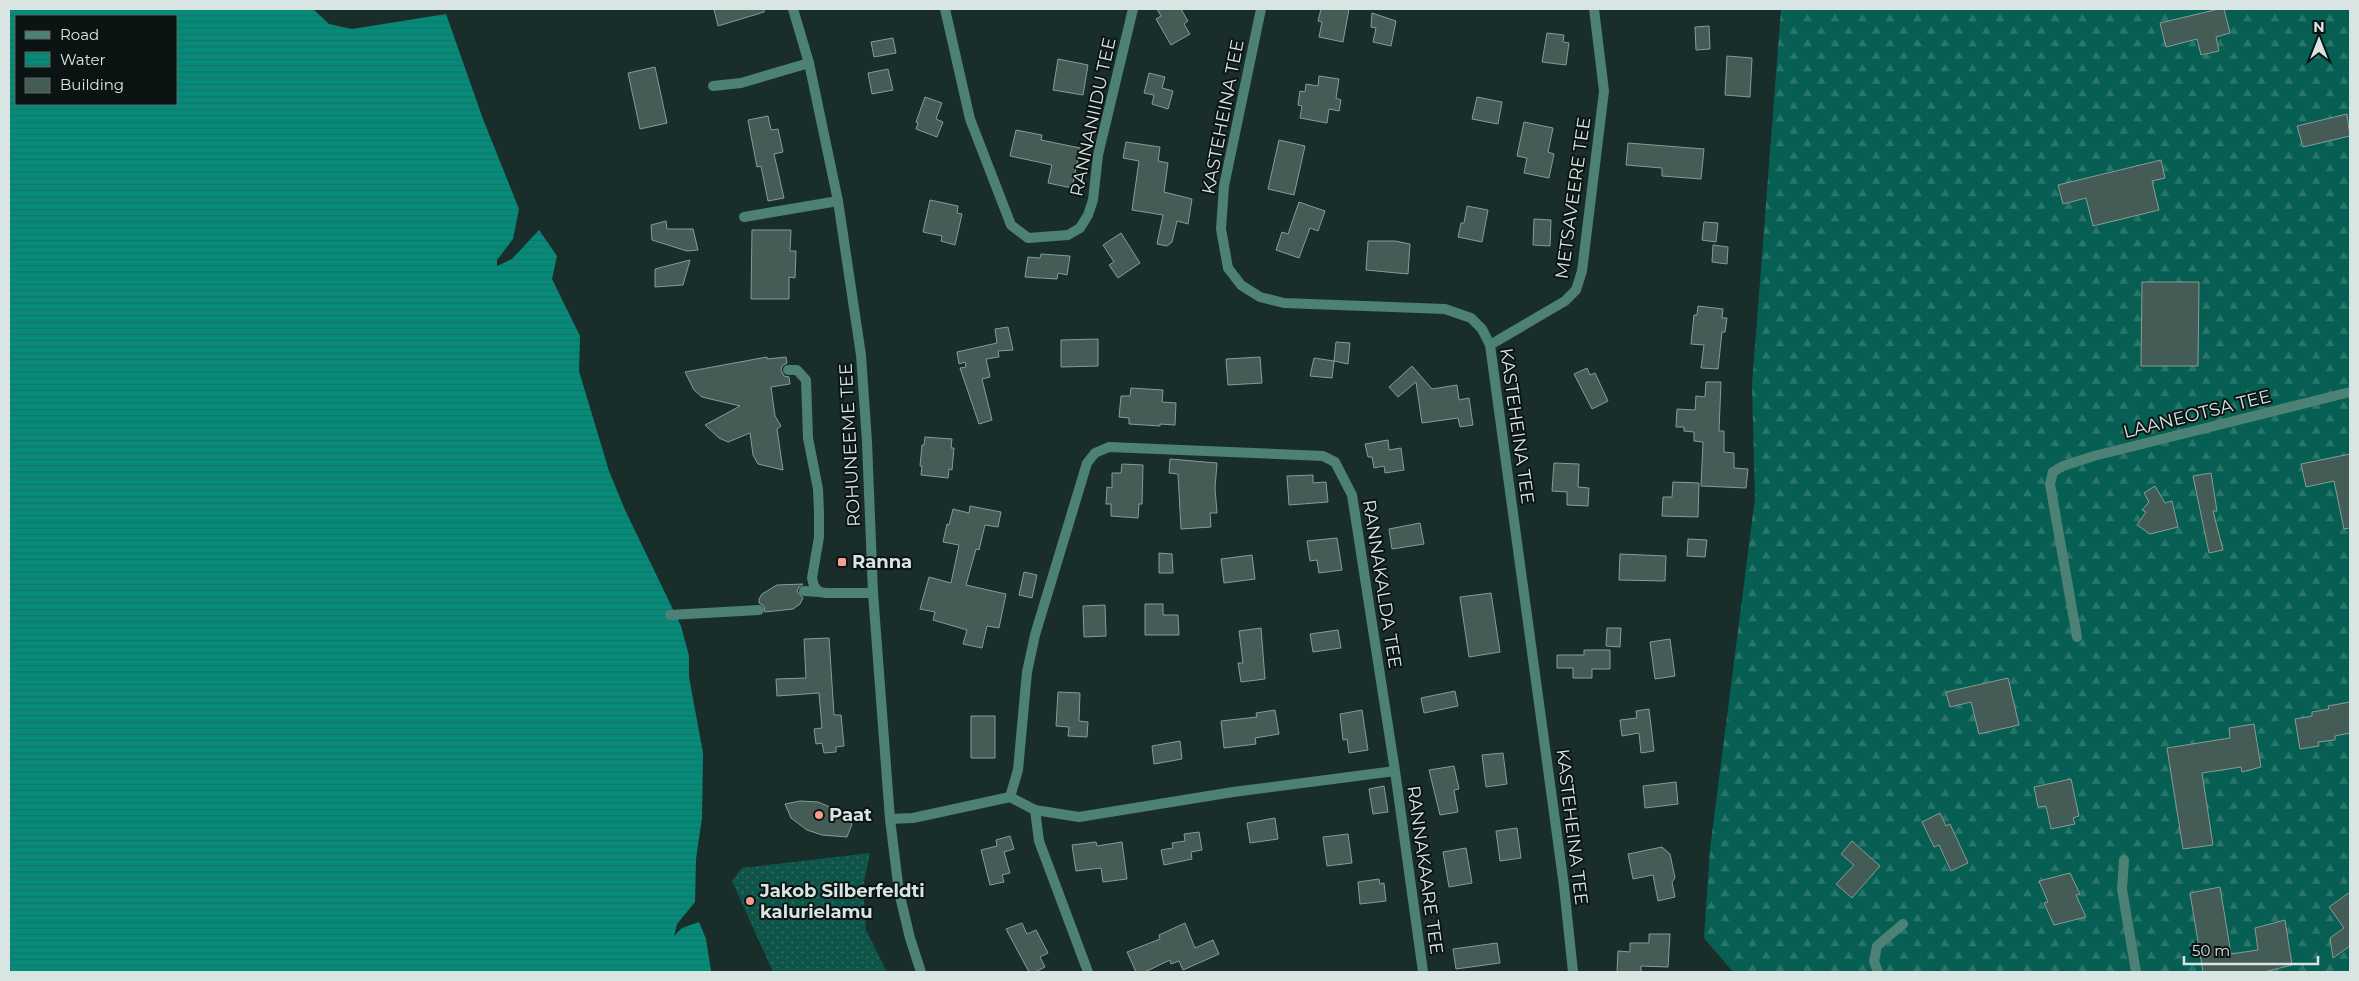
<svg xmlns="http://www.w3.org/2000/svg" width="2359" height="981" viewBox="0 0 2359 981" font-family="Montserrat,sans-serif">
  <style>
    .grass { fill: url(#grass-dots) }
    .forest { fill: url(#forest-firs) }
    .water { fill: url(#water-rules); fill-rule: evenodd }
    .building { fill: #445b56; stroke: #849d97 }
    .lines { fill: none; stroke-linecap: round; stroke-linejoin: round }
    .service { stroke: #4d8176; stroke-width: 10 }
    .minor { stroke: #4d8176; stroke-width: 10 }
    .tertiary { stroke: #4d8176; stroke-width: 10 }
    .poi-dot { fill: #f59d8f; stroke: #0b1412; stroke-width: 2 }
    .labels { text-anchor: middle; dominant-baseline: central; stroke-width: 4; stroke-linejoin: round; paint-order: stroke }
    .street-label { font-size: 18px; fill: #d8e5e2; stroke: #0b1412 }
    .poi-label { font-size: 18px; font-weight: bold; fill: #d8e5e2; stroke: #0b1412; text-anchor: start }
  </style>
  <defs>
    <pattern id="grass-dots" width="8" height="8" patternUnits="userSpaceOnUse" patternTransform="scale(1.25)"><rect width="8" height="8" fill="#0e5449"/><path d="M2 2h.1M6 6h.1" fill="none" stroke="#306c63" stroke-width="1.8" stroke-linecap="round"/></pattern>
    <pattern id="forest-firs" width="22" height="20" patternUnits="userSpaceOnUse" patternTransform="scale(1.25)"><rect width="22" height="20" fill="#065f52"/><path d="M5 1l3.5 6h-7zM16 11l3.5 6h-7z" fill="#2a766b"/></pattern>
    <pattern id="water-rules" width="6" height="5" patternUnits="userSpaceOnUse" patternTransform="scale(1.25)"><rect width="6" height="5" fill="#058b79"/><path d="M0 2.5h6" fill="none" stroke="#1a7266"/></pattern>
  </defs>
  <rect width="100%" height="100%" fill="#192e2a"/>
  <path class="grass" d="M 870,853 L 863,887 L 866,930 L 887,972 L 773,972 L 732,881 L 742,868 Z"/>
  <path class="forest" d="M 1781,9 L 2350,9 L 2350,972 L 1733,972 L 1704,938 L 1710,849 L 1755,498 L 1752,385 Z"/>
  <path class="water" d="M 9,9 L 313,9 L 329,24 L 352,29 L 446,14 L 483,119 L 519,209 L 513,239 L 497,260 L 497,266 L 512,259 L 539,230 L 557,256 L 552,279 L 580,336 L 579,371 L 609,471 L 625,510 L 681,626 L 689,656 L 689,677 L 703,753 L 702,818 L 696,859 L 695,902 L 677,924 L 674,936 L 682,928 L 699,922 L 706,939 L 711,971 L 9,972 ZM 16,16 L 176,16 L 176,104 L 16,104 Z"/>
  <path class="building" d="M 714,9 L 764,9 L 764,12 L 718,26 Z
    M 1157,9 L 1181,9 L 1188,21 L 1184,24 L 1190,34 L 1171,45 L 1156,19 L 1161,16 Z
    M 1321,9 L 1349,9 L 1343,42 L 1319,37 L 1322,22 L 1318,21 Z
    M 2219,9 L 2224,9 L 2230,33 L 2216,37 L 2219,51 L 2201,55 L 2197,39 L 2166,47 L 2160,23 Z
    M 1372,13 L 1396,21 L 1391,46 L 1373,42 L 1376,28 L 1371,27 Z
    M 1709,26 L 1710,49 L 1696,50 L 1695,27 Z
    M 1547,33 L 1564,35 L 1563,42 L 1569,43 L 1566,65 L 1542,62 Z
    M 893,38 L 896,53 L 874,57 L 871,42 Z
    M 1727,56 L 1752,58 L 1750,97 L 1725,95 Z
    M 1058,59 L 1088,65 L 1083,95 L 1053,90 Z
    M 655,67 L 667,123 L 640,129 L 628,73 Z
    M 888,69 L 893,90 L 872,94 L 868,73 Z
    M 1149,73 L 1165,77 L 1162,88 L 1173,91 L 1168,109 L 1152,104 L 1154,95 L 1144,93 Z
    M 1319,76 L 1339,79 L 1336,98 L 1341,100 L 1339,111 L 1329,109 L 1327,123 L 1300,118 L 1302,106 L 1298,105 L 1300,91 L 1305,92 L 1306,84 L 1318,86 Z
    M 925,97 L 942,103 L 936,119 L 943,122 L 937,137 L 916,129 L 918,123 L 916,122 Z
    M 1477,97 L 1502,102 L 1498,124 L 1472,119 Z
    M 2347,114 L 2350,136 L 2303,147 L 2297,126 Z
    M 768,116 L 771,130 L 778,129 L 783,152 L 774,154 L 784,198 L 768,201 L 761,166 L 757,167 L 748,120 Z
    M 1524,122 L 1553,128 L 1548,152 L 1554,154 L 1549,178 L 1524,173 L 1527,158 L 1517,156 Z
    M 1016,130 L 1042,135 L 1041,140 L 1080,148 L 1072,188 L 1048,183 L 1052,165 L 1010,156 Z
    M 1279,140 L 1305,146 L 1294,195 L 1268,189 Z
    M 1126,142 L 1160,147 L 1158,161 L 1168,163 L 1164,192 L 1192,199 L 1188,224 L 1177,221 L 1172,242 L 1167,246 L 1157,244 L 1163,215 L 1132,210 L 1139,161 L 1123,158 Z
    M 1628,143 L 1704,149 L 1701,179 L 1662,176 L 1662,168 L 1626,165 Z
    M 2161,160 L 2165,178 L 2152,181 L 2159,210 L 2093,226 L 2086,198 L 2063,204 L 2058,185 Z
    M 930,200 L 958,206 L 957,213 L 962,214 L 955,245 L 941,241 L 942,236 L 923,232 Z
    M 1299,202 L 1325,211 L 1318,231 L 1310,228 L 1299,258 L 1276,250 L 1282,232 L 1288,234 Z
    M 1467,206 L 1488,210 L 1482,242 L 1458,237 L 1461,223 L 1464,223 Z
    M 1534,219 L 1551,220 L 1550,246 L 1533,245 Z
    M 666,221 L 667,229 L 693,229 L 698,250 L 687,251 L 652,240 L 651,225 Z
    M 1704,222 L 1718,223 L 1716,242 L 1702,240 Z
    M 752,230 L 791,230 L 790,251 L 796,251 L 795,278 L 789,277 L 789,299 L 751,299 Z
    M 1121,233 L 1140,263 L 1118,278 L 1109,265 L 1114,262 L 1103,245 Z
    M 1368,241 L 1395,241 L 1410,244 L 1408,274 L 1366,270 Z
    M 1713,245 L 1728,247 L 1727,264 L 1712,262 Z
    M 1041,254 L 1070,256 L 1067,275 L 1058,273 L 1057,279 L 1025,277 L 1028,257 L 1040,258 Z
    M 690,260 L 683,285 L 655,287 L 655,269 Z
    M 2142,282 L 2199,282 L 2198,366 L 2141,366 Z
    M 1698,306 L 1723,309 L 1722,318 L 1727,318 L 1725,332 L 1722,332 L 1718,369 L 1701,368 L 1704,345 L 1691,344 L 1694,315 L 1697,315 Z
    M 1008,327 L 1013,350 L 998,351 L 999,357 L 986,359 L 990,377 L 982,379 L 992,420 L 979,424 L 960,368 L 966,367 L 965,362 L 959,364 L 957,352 L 997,343 L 995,329 Z
    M 1098,339 L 1098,366 L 1061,367 L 1061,340 Z
    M 1336,342 L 1350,343 L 1348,364 L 1334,361 Z
    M 767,357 L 767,359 L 786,357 L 787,363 L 782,366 L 781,370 L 784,376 L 789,377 L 790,384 L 771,387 L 775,416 L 781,426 L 777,429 L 783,470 L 758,464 L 753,455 L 750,433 L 728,442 L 719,438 L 705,425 L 740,406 L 702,397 L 694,390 L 685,372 Z
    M 1260,357 L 1262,383 L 1228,385 L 1226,359 Z
    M 1314,358 L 1334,361 L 1332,378 L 1310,376 Z
    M 1412,366 L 1432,389 L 1457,385 L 1459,400 L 1469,398 L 1473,425 L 1460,427 L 1458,418 L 1422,423 L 1416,382 L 1398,397 L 1389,387 Z
    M 1587,368 L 1590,375 L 1595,373 L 1608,401 L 1592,409 L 1574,374 Z
    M 1706,382 L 1721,382 L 1719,431 L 1724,431 L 1724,452 L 1734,453 L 1734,468 L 1748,469 L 1746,488 L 1701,486 L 1703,442 L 1694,441 L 1694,432 L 1684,431 L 1684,427 L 1676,427 L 1677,409 L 1695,410 L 1696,396 L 1705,397 Z
    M 1131,388 L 1163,390 L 1162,402 L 1176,403 L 1175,425 L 1160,424 L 1160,426 L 1129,424 L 1129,418 L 1119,417 L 1121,396 L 1130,396 Z
    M 925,437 L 952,439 L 951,448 L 954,448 L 952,470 L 949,469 L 948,478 L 921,475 L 922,466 L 920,466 L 922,445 L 924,445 Z
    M 1388,440 L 1389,450 L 1401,448 L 1404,470 L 1385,473 L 1384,466 L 1374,468 L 1372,457 L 1368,457 L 1365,444 Z
    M 2350,454 L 2350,528 L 2344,529 L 2334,481 L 2306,487 L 2301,464 Z
    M 1170,459 L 1217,463 L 1215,488 L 1217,513 L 1210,513 L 1211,527 L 1181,529 L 1178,474 L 1169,473 Z
    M 1554,463 L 1579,464 L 1578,487 L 1589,488 L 1588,506 L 1567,505 L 1567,492 L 1552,491 Z
    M 1122,464 L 1143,465 L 1142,504 L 1139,504 L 1138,518 L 1111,516 L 1111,504 L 1106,504 L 1107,487 L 1112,488 L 1112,473 L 1121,473 Z
    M 2211,473 L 2217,511 L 2213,511 L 2223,550 L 2209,553 L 2193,476 Z
    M 1313,475 L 1313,483 L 1326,482 L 1328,502 L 1289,505 L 1287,476 Z
    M 1673,482 L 1699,483 L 1698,517 L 1662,516 L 1663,497 L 1672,497 Z
    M 2155,486 L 2165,503 L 2172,501 L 2178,527 L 2150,534 L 2137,525 L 2146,512 L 2142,510 L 2149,502 L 2144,493 Z
    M 970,506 L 1001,512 L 998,527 L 985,525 L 979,550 L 976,549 L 966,585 L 1006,594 L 999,628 L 987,626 L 982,648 L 963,644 L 967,630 L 933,620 L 935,612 L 920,609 L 929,577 L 951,583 L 959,545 L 943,542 L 947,524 L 949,525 L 953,509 L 969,513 Z
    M 1420,523 L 1424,544 L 1392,549 L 1389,529 Z
    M 1337,538 L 1342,570 L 1319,573 L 1317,560 L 1310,561 L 1307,541 Z
    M 1688,539 L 1707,540 L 1705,557 L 1687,556 Z
    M 1159,553 L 1172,554 L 1173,573 L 1159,573 Z
    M 1620,554 L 1666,556 L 1665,581 L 1619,580 Z
    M 1252,555 L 1255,579 L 1224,583 L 1221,559 Z
    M 1024,572 L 1037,575 L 1032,598 L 1019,595 Z
    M 803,584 L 799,587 L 797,591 L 803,598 L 800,604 L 793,609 L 765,612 L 764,606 L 759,603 L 759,599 L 762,594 L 777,585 Z
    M 1491,593 L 1500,652 L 1469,657 L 1460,597 Z
    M 1145,604 L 1163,604 L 1163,615 L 1178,615 L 1179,635 L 1145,635 Z
    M 1105,605 L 1106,636 L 1084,637 L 1083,606 Z
    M 1261,628 L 1265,679 L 1241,682 L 1238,663 L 1243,663 L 1239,631 Z
    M 1607,628 L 1621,628 L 1620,647 L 1606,646 Z
    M 1338,630 L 1341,648 L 1313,652 L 1310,634 Z
    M 829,638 L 834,715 L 841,715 L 844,746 L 836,747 L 836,752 L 824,753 L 822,743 L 816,744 L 814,729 L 822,728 L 819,693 L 777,696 L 776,679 L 806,678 L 804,639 Z
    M 1670,639 L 1675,676 L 1655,679 L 1650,642 Z
    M 1584,650 L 1610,650 L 1610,669 L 1592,669 L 1592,678 L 1573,678 L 1573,668 L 1557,668 L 1557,655 L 1584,655 Z
    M 2008,678 L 2019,725 L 1979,734 L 1971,702 L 1950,707 L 1946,692 Z
    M 1455,691 L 1458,706 L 1424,713 L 1421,698 Z
    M 1058,692 L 1080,693 L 1079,721 L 1088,722 L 1087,737 L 1068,736 L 1069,727 L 1056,726 Z
    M 2350,702 L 2350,733 L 2335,736 L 2335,740 L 2318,742 L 2319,746 L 2300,749 L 2295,719 L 2312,716 L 2312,712 L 2329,709 L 2328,706 Z
    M 1649,709 L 1654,751 L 1641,753 L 1639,733 L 1622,736 L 1620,720 L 1637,718 L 1636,711 Z
    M 1275,710 L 1279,734 L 1255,738 L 1256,744 L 1224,748 L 1221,721 L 1257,717 L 1256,713 Z
    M 1362,710 L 1368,750 L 1349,753 L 1347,739 L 1343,740 L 1340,714 Z
    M 971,716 L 995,716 L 995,758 L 971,758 Z
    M 2254,724 L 2261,767 L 2242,772 L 2241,767 L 2202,773 L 2213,845 L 2183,849 L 2167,748 L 2230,738 L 2229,728 Z
    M 1180,741 L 1182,759 L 1154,764 L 1152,746 Z
    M 1503,753 L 1507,784 L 1486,787 L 1482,755 Z
    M 1454,766 L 1459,789 L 1454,790 L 1458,812 L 1440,815 L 1429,770 Z
    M 2071,779 L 2079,816 L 2073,818 L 2075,824 L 2051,829 L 2046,806 L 2038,807 L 2034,787 Z
    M 1676,782 L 1678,804 L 1645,808 L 1643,786 Z
    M 1384,786 L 1388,812 L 1373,814 L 1369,789 Z
    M 800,801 L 818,802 L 837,810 L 852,824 L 847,837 L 822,835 L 807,830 L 791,818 L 785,804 Z
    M 1940,813 L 1946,826 L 1950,824 L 1968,863 L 1951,871 L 1939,845 L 1934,847 L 1922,822 Z
    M 1275,818 L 1278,839 L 1250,843 L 1247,823 Z
    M 1517,828 L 1521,858 L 1500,861 L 1496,831 Z
    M 1199,832 L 1202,850 L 1191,852 L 1192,859 L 1164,865 L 1161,850 L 1173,848 L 1172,843 L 1185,841 L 1184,834 Z
    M 1348,834 L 1352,863 L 1327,866 L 1323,837 Z
    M 1010,836 L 1014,849 L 1004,852 L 1010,873 L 1002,875 L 1004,882 L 990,885 L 981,850 L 997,846 L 996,840 Z
    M 1852,841 L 1880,866 L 1852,898 L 1836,884 L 1854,865 L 1841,854 Z
    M 1096,842 L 1097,846 L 1122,842 L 1127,879 L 1103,882 L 1101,868 L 1076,871 L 1072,845 Z
    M 1662,847 L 1670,854 L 1675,878 L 1672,882 L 1675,897 L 1658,901 L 1653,875 L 1633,879 L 1628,854 Z
    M 1466,848 L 1472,883 L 1449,887 L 1443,852 Z
    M 2070,873 L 2080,894 L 2076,895 L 2086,917 L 2054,925 L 2044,903 L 2048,902 L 2039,881 Z
    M 1379,879 L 1380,884 L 1384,883 L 1386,901 L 1360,904 L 1358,882 Z
    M 2220,887 L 2231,954 L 2258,950 L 2255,928 L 2285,920 L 2292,965 L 2264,972 L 2203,972 L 2190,893 Z
    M 2350,892 L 2350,946 L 2333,958 L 2330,938 L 2344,928 L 2329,907 Z
    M 1022,923 L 1027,934 L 1036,930 L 1048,953 L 1040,957 L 1045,967 L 1035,972 L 1029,972 L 1006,929 Z
    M 1185,923 L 1195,948 L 1213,940 L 1219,954 L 1183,970 L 1179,961 L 1171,964 L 1170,960 L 1145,972 L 1136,972 L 1127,952 L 1160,939 L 1159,935 Z
    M 1649,934 L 1670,934 L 1668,967 L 1641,966 L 1641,972 L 1617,972 L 1618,951 L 1630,952 L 1630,943 L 1649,943 Z
    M 1497,943 L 1500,963 L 1456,969 L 1453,949 Z"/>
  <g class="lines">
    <path class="service" d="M 713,86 L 741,83 L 809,63
      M 788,370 L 797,370 L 806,380 L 808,438 L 818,489 L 819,512 L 819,537 L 812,578 L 814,586 L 819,592 L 826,593 L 873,593
      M 2053,472 L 2050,484 L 2077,637
      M 804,591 L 819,592
      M 670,615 L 759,610"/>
    <path class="minor" d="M 945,9 L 970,119 L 1011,225 L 1028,238 L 1068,235 L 1080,228 L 1088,215 L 1093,200 L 1098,155 L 1133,9
      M 1261,9 L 1224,186 L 1221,229 L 1228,268 L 1241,285 L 1260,297 L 1284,303 L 1445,309 L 1471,318 L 1482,329 L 1490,345 L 1564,886 L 1573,972
      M 744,217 L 838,201
      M 1490,345 L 1565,301 L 1576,290 L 1582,271 L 1604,91 L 1594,9
      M 2053,472 L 2063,466 L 2094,456 L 2350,392
      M 1395,771 L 1423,972
      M 1035,810 L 1039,841 L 1088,972
      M 890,819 L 913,818 L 1010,797 L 1035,810 L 1079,817 L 1233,792 L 1395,771 L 1352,495 L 1335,462 L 1323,456 L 1109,447 L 1095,453 L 1087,463 L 1035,635 L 1027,672 L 1018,770 L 1010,797
      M 2124,860 L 2122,889 L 2136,972
      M 1878,972 L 1874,961 L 1877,946 L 1903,924"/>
    <path class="tertiary" d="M 793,9 L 809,63 L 838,201 L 861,355 L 867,442 L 873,593 L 890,819 L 899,892 L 910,938 L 921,972"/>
  </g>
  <g class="poi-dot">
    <rect x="837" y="557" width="10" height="10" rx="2.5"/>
    <circle cx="819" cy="815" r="5"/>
    <circle cx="750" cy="901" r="5"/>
  </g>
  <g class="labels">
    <g class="street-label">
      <text transform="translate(1093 117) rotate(-78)">RANNANIIDU TEE</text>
      <text transform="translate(1223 117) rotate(-79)">KASTEHEINA TEE</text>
      <text transform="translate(1573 198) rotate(-82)">METSAVEERE TEE</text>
      <text transform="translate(2197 414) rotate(-14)">LAANEOTSA TEE</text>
      <text transform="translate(1517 426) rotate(82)">KASTEHEINA TEE</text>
      <text transform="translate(850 445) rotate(-93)">ROHUNEEME TEE</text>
      <text transform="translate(1382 584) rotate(81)">RANNAKALDA TEE</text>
      <text transform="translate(1572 827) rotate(83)">KASTEHEINA TEE</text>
      <text transform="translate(1425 870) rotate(82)">RANNAKAARE TEE</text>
    </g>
    <g class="poi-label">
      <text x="852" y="562">Ranna</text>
      <text x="829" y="815">Paat</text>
      <text x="760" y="891">Jakob Silberfeldti<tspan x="760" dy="21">kalurielamu</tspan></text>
    </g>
  </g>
  <rect width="2359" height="981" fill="none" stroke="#d8e5e2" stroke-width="20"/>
  <rect x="15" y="15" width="162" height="90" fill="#0b1412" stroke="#5d6865"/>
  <rect x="25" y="31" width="25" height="8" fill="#4d8176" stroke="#5d6865"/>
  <text x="60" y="40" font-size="15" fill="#d8e5e2">Road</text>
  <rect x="25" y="52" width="25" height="15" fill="url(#water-rules)" stroke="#5d6865"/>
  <text x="60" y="65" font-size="15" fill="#d8e5e2">Water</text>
  <rect x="25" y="78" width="25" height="15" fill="#445b56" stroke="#5d6865"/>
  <text x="60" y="90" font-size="15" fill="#d8e5e2">Building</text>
  <g transform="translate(2319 40)" stroke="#0b1412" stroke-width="4" paint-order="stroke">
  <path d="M0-4L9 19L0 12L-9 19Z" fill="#d8e5e2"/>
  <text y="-8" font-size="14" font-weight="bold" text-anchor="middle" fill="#d8e5e2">N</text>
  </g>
  <path d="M2184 956v8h134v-8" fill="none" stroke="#d8e5e2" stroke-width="2.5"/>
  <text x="2192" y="956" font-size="15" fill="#d8e5e2" stroke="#0b1412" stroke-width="4" paint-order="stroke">50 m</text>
</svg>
